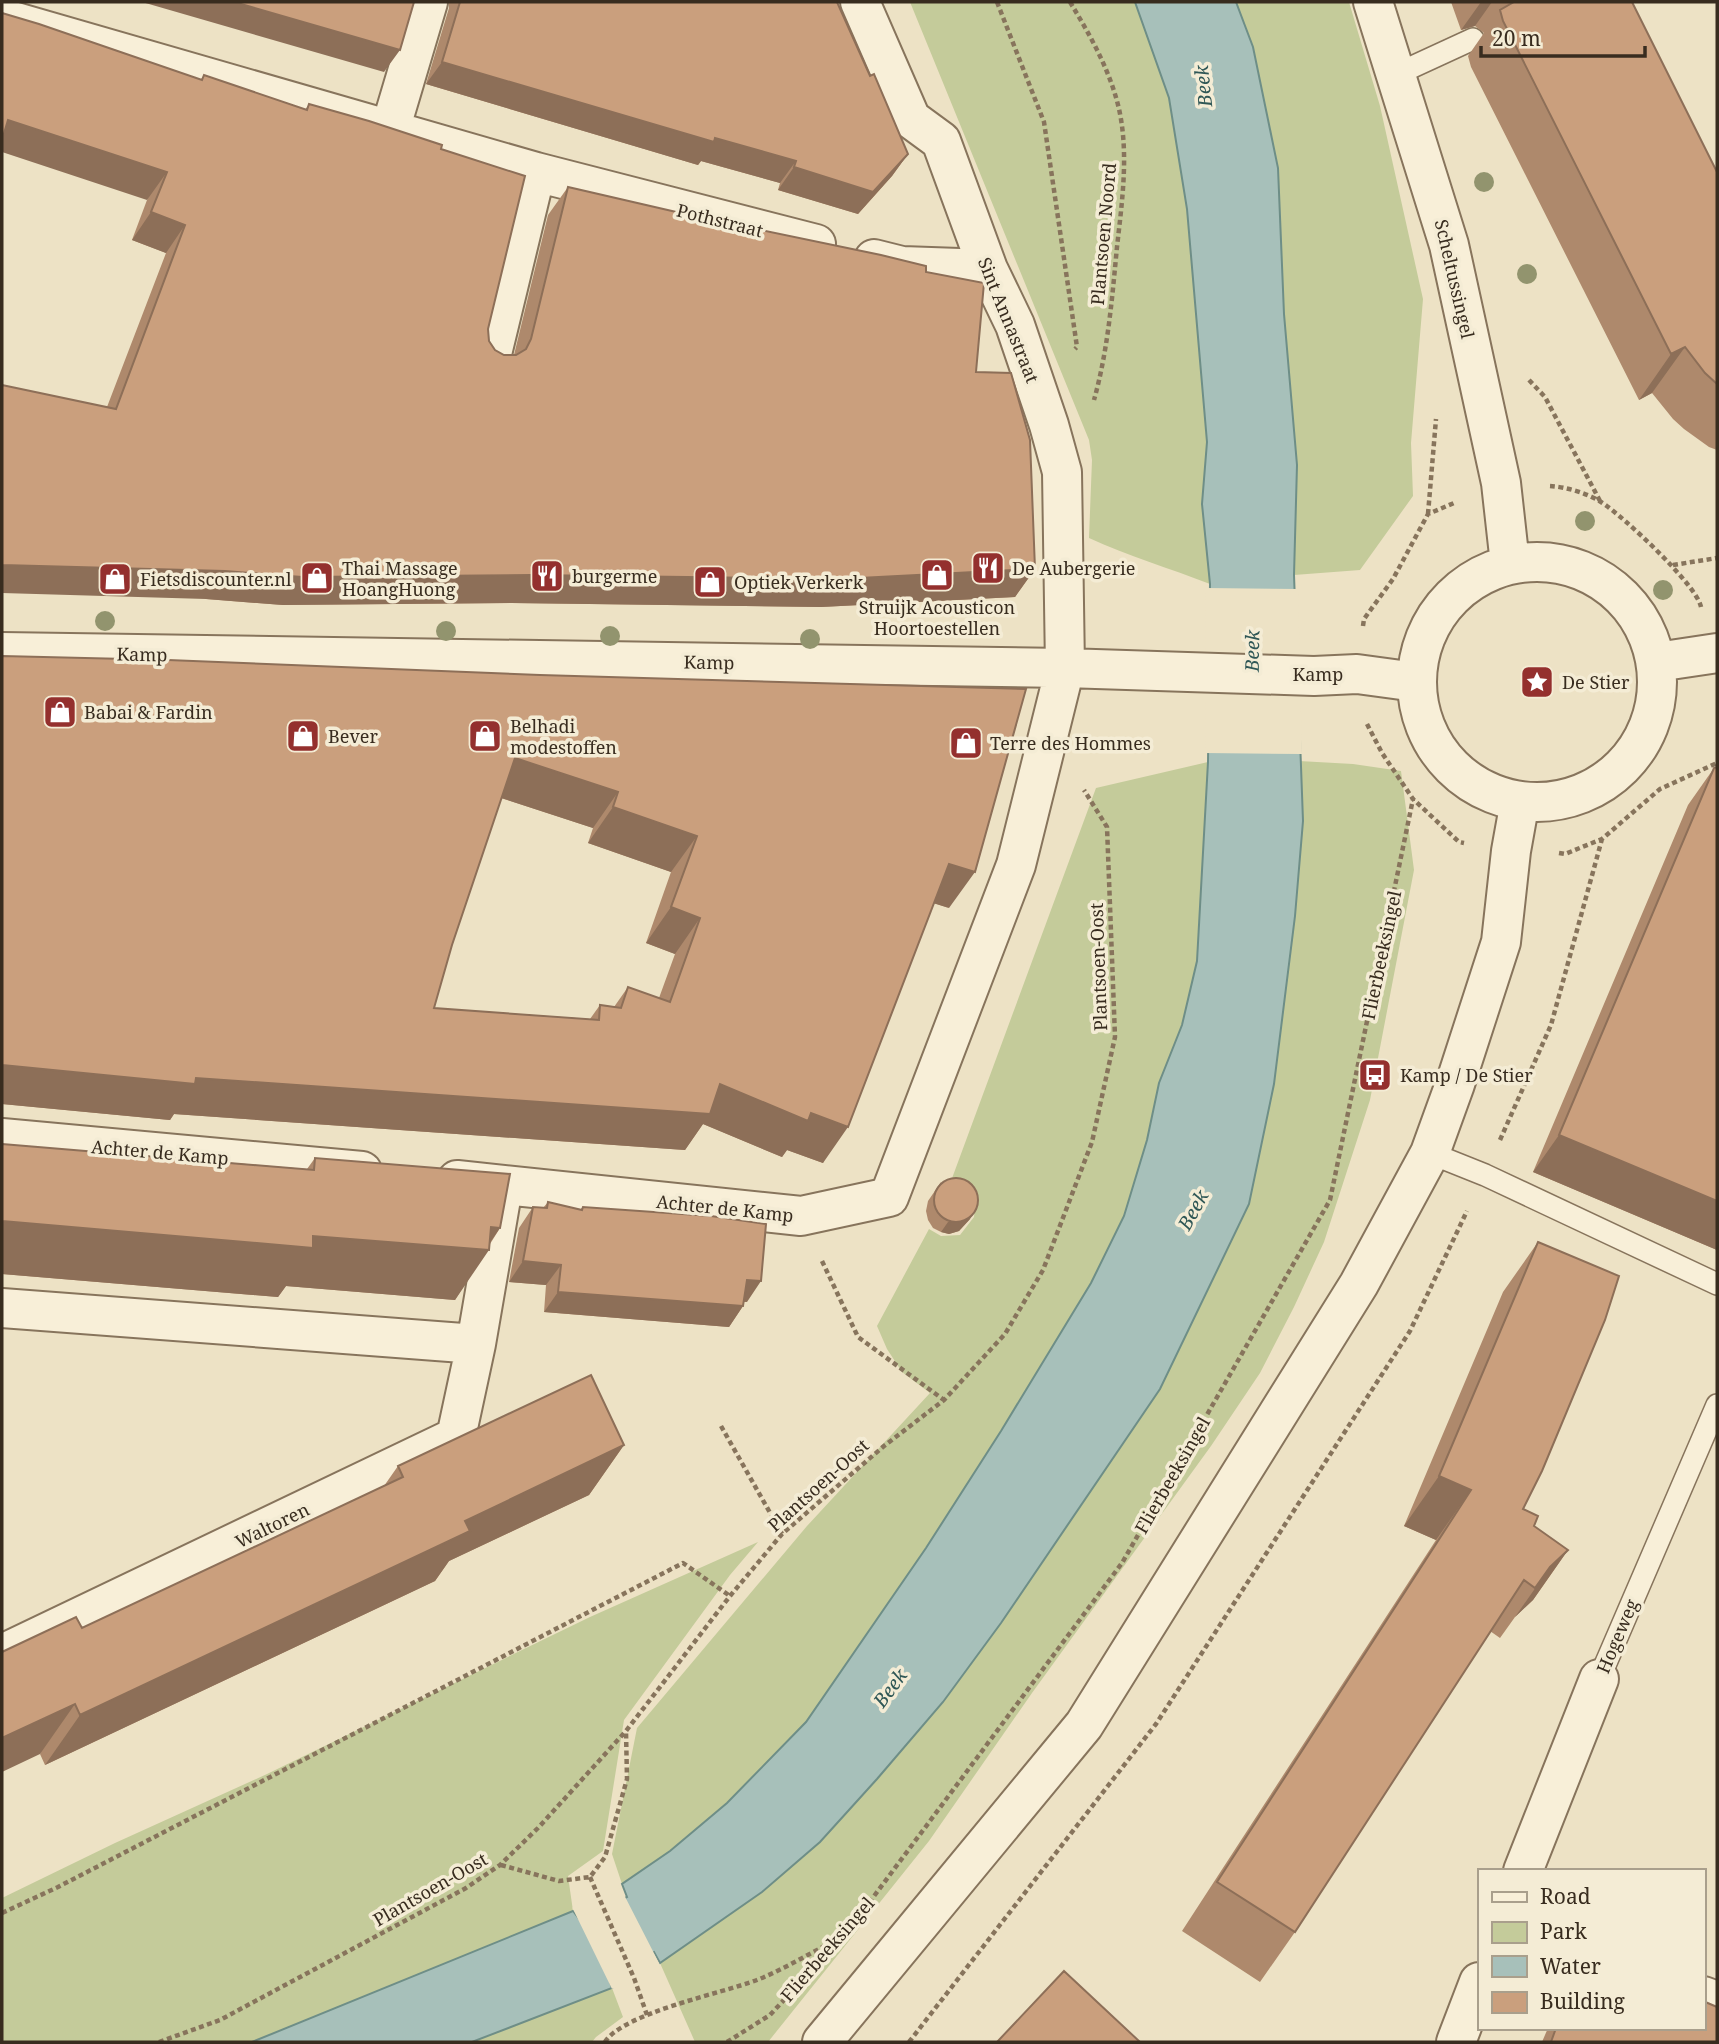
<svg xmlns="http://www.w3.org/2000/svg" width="1719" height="2044" viewBox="0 0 1719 2044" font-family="'Noto Serif',serif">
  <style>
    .green { fill: #c4cb9a }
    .water { fill: #a7c0ba; stroke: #6e8e87; stroke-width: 2 }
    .pier { fill: #ede2c5 }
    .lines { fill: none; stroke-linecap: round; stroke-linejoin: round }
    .service-casing { stroke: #87745c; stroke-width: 24 }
    .minor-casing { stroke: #87745c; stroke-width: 42 }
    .tertiary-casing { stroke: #87745c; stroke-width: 42 }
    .path { stroke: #87745c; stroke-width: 4.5; stroke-dasharray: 5 3.5; stroke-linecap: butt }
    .service { stroke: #f8efd8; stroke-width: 21 }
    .minor { stroke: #f8efd8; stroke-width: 38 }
    .tertiary { stroke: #f8efd8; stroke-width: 38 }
    .tree { fill: #92946e }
    .wall { fill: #ae896c; fill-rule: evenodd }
    .shaded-wall { fill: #8d6f58 }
    .building { fill: #ca9f7d; stroke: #8d6f58; stroke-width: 2; fill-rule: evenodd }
    .labels { text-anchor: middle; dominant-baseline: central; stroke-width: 7; stroke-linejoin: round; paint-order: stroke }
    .street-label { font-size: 18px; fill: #382c1f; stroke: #f4ecd5 }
    .poi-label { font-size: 18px; fill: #382c1f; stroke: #f4ecd5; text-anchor: start }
    .water-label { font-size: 19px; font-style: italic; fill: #2f5756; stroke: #f4ecd5 }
  </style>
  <rect width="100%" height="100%" fill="#ede2c5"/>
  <path class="green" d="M 910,2 L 1135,2 L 1169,98 L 1187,209 L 1207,442 L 1202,504 L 1210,584 C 1169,568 1128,556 1089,538 L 1092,460 L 1089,440 Z
    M 1236,2 L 1349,2 L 1380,106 L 1423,299 L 1411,443 L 1413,496 L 1360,570 L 1294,575 L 1297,465 L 1284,314 L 1278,168 L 1253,47 Z
    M 1299,761 L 1353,764 L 1401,771 L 1414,870 L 1370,1100 L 1324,1242 L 1294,1307 L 1260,1373 L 1211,1446 L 1032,1693 L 929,1841 L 768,2042 L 695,2042 L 660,1963 L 762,1892 L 820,1842 L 877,1779 L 943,1702 L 1001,1623 L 1160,1389 L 1249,1204 L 1303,821 Z
    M 1208,762 L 1197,961 L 1182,1025 L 1159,1083 L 1147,1140 L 1124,1216 L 1091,1283 L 1001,1431 L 926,1548 L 806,1722 L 727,1803 L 670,1851 L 622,1884 L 612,1854 L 637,1728 L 807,1526 L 930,1393 L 902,1372 L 887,1349 L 877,1326 L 929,1229 L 941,1236 L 960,1235 L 974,1217 L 975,1204 L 951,1181 L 1096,788 Z
    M 758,1542 L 730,1575 L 624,1720 L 603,1851 L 568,1876 L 573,1911 L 252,2042 L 2,2042 L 2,1898 L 115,1843 L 267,1774 L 590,1617 Z
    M 612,1988 L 623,2017 L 596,2037 L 592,2042 L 472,2042 Z"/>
  <path class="water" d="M 1135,2 L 1236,2 L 1253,47 L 1278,168 L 1284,314 L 1297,465 L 1294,575 L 1303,821 L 1295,916 L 1274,1084 L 1249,1204 L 1160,1389 L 1001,1623 L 943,1702 L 877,1779 L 820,1842 L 762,1892 L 660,1963 L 654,1952 L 608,1975 L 612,1988 L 472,2042 L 252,2042 L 573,1911 L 580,1920 L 627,1897 L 622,1884 L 670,1851 L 727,1803 L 806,1722 L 926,1548 L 1001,1431 L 1091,1283 L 1124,1216 L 1147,1140 L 1159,1083 L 1182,1025 L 1197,961 L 1208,762 L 1210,584 L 1202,504 L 1207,442 L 1187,209 L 1169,98 Z"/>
  <path class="pier" d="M 1206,588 L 1298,589 L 1302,754 L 1205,753 Z
    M 618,1883 L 660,1965 L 657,1965 L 653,1956 L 612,1977 L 615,1987 L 612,1989 L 572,1907 L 581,1916 L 622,1895 Z"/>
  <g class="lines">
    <defs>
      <path id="service" d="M 1397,74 L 1473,39
        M 1430,1153 L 1485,1175 L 1717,1284
        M 1599,1679 L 1717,1405"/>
      <path id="minor" d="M 2,18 L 536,172 L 816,244
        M 390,130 L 428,2
        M 874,259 L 902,266 L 988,269
        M 490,362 L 536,172
        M 2,652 L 1065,668 L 1314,676 L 1357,674 L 1416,682
        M 2,1138 L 362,1171
        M 457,1180 L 801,1216 L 889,1197 L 1016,865 L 1065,668 L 1062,472 L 1049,425 L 1015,325 L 988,269 L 941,141 L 911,119 L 860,2
        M 2,1308 L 476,1344 L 456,1437 L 2,1654
        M 476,1344 L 503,1187
        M 1523,1871 L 1599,1679
        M 1703,1996 L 1717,2001
        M 1456,2042 L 1479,1982"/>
      <path id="tertiary" d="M 1373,2 L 1449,245 L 1501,483 L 1510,564
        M1417 682a120 120 0 1 1 240 0a120 120 0 1 1-240 0Z
        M 1657,662 L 1717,653
        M 822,2042 L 1084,1725 L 1359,1284 L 1430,1153 L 1455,1084 L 1501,942 L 1511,851 L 1520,801"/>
    </defs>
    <use href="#service" class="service-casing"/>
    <use href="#minor" class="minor-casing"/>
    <use href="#tertiary" class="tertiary-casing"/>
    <path class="path" d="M 997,2 L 1044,122 L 1077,347 L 1075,349
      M 1070,2 C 1090,35 1110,70 1119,109 C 1129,154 1122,202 1117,247 C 1112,299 1108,350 1094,400
      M 1529,380 L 1545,397 L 1600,501
      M 1550,486 C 1566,487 1587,493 1601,502 C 1623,516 1697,585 1701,607
      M 1428,514 L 1436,419
      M 1673,565 L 1717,558
      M 1363,626 L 1364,619 L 1393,579 L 1428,514 L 1454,503
      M 1367,724 L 1382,753 L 1413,799 L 1459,842 L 1464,843
      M 1559,853 L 1565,854 L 1602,839 L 1660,789 L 1717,763
      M 1500,1140 L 1551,1025 L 1602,839
      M 822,1261 L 858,1337 L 944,1400
      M 721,1426 L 782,1534
      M 501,1865 L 559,1881 L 590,1877 L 605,1857 L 627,1779 L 626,1731
      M 590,1877 L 634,1978 L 647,2015
      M 2,1913 L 58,1887 L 683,1563 L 730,1596
      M 854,1923 L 1122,1563 L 1330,1200 L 1413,799
      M 159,2042 L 220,2020 L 466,1888 L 500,1865 L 538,1828 L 626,1731 L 730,1596 L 782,1534 L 884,1446 L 944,1400 L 1005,1334 L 1043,1270 L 1092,1142 L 1115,1037 L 1107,827 L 1084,790
      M 605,2042 C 623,2013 723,1993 757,1980 C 787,1968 815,1950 844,1936
      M 727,2042 L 770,2015 L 832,1948
      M 909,2042 L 1156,1724 L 1410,1331 L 1467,1211"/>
    <use href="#service" class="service"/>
    <use href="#minor" class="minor"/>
    <use href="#tertiary" class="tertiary"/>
  </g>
  <g class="tree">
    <circle cx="1484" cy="182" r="10"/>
    <circle cx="1527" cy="274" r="10"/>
    <circle cx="1585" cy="521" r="10"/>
    <circle cx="1663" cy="590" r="10"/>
    <circle cx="105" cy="621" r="10"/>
    <circle cx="446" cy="631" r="10"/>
    <circle cx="610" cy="636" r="10"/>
    <circle cx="810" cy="639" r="10"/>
  </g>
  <path class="wall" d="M 449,2 L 837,2 L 870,76 L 908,154 L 892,176 L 858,214 L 778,190 L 780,183 L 701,161 L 698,165 L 426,84 L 449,8 Z
    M 1451,2 L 1632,2 L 1717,172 L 1717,450 L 1709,447 L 1684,429 L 1673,419 L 1652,393 L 1639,400 L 1471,67 L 1468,56 L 1484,33 L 1475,26 L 1461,30 Z
    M 204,75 L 305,110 L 309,104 L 441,149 L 488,329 L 489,341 L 495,350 L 504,355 L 514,355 L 548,215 L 568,187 L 926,272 L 976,372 L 1035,569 L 1015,597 L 821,607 L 512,603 L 283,605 L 206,599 L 107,407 L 166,253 L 132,240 L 147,200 L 201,80 Z
    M 540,675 L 949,908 L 934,903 L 823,1163 L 787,1150 L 782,1157 L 703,1124 L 685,1150 L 174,1114 L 170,1120 L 2,1104 ZM 501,798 L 593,828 L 588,843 L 671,872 L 646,943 L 675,954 L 659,998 L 628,987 L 614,1007 L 600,1005 L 590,1019 L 434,1008 L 452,945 Z
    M 1717,767 L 1717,1250 L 1533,1172 L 1688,805 L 1714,768 Z
    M 2,1144 L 307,1169 L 315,1158 L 500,1228 L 455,1300 L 286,1286 L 278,1297 L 2,1274 Z
    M 941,1182 L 970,1219 L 959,1231 L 949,1234 L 941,1232 L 933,1228 L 928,1220 L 926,1211 L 928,1201 Z
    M 548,1202 L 580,1210 L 583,1207 L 747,1302 L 744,1302 L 743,1306 L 729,1327 L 544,1312 L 546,1285 L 509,1282 L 519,1228 L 533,1207 L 543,1208 Z
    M 1538,1242 L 1523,1509 L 1534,1526 L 1568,1550 L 1533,1600 L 1515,1617 L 1500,1638 L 1490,1631 L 1295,1932 L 1260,1982 L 1182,1931 L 1436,1540 L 1404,1526 L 1503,1292 Z
    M 624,1445 L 589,1495 L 449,1561 L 435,1581 L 45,1765 L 40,1754 L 82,1628 L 384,1486 L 398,1466 Z
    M 1548,2028 L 1703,2028 L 1717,2042 L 1542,2042 Z"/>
  <path class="shaded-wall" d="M 142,2 L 234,2 L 400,50 L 384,72 Z
    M 1481,2 L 1492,2 L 1475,26 L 1461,30 Z
    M 442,62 L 796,161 L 780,183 L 701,161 L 698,165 L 426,84 Z
    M 8,120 L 167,172 L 147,200 L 2,152 L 2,130 Z
    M 908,154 L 892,176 L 858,214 L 778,190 L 794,167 Z
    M 151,212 L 185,225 L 166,253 L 132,240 Z
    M 1685,347 L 1652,393 L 1639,400 L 1671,354 Z
    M 2,565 L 1035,569 L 1015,597 L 821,607 L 512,603 L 283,605 L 206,599 L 2,593 Z
    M 515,758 L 618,792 L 593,828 L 489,794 Z
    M 613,807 L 697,836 L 671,872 L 588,843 Z
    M 949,864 L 975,872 L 949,908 L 923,900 Z
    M 671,907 L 700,918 L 675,954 L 646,943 Z
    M 2,1065 L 196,1078 L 720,1084 L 811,1113 L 848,1127 L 823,1163 L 787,1150 L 782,1157 L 703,1124 L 685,1150 L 174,1114 L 170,1120 L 2,1104 Z
    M 1559,1135 L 1717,1201 L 1717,1250 L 1533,1172 Z
    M 977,1209 L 970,1219 L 959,1231 L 949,1234 L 941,1232 L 948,1222 Z
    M 2,1221 L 491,1227 L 500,1228 L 485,1250 L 489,1250 L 455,1300 L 286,1286 L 278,1297 L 2,1274 Z
    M 523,1261 L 561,1265 L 546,1285 L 509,1282 Z
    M 747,1280 L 761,1281 L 747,1302 L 732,1301 Z
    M 558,1292 L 743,1306 L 729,1327 L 544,1312 Z
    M 624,1445 L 589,1495 L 449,1561 L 435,1581 L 45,1765 L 80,1715 L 465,1521 Z
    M 1439,1476 L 1471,1490 L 1436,1540 L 1404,1526 Z
    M 1568,1550 L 1533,1600 L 1515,1617 L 1550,1567 Z
    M 75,1704 L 40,1754 L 2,1772 L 2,1738 Z"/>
  <path class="building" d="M 234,2 L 414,2 L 400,50 Z
    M 460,2 L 837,2 L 870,76 L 874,74 L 908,154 L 873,192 L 794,167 L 796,161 L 715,138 L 714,142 L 442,62 Z
    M 1514,2 L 1632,2 L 1717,172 L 1717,384 L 1705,373 L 1685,347 L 1671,354 L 1503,21 L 1500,10 Z
    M 2,13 L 39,24 L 202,80 L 204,75 L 307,110 L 309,104 L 369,121 L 442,145 L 441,149 L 525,176 L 488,329 L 489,341 L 495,350 L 504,355 L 516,355 L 526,349 L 531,339 L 568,187 L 698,217 L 881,255 L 926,266 L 926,272 L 984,283 L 976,372 L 1011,373 L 1030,440 L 1035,569 L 840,579 L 531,575 L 302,577 L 225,571 L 2,565 L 2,385 L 116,409 L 185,225 L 151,212 L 167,172 L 8,120 L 2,140 Z
    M 2,656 L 168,660 L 540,675 L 1026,689 L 975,872 L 949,864 L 848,1127 L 811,1113 L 808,1121 L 720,1084 L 710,1114 L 196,1078 L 195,1084 L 2,1065 ZM 515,758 L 618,792 L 613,807 L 697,836 L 671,907 L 700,918 L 670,1002 L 628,987 L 621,1008 L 600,1005 L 599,1020 L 434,1008 L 452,945 Z
    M 1717,767 L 1717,1201 L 1559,1135 L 1714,768 Z
    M 2,1144 L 314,1170 L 315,1158 L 510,1174 L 500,1228 L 491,1227 L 489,1250 L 313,1236 L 313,1248 L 2,1221 Z
    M934 1200a22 22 0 1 1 44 0a22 22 0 1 1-44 0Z
    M 548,1202 L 582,1210 L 583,1207 L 711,1216 L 766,1224 L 761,1281 L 747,1280 L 743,1306 L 558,1292 L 561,1265 L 523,1261 L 533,1207 L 547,1208 Z
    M 1538,1242 L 1619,1276 L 1605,1320 L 1542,1471 L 1523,1509 L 1538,1516 L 1534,1526 L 1568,1550 L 1550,1567 L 1535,1588 L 1524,1580 L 1295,1932 L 1217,1882 L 1471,1490 L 1439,1476 Z
    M 591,1375 L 624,1445 L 465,1521 L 470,1531 L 80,1715 L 75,1704 L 2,1738 L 2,1652 L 76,1617 L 82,1628 L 403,1477 L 398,1466 Z
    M 1064,1971 L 1140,2042 L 997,2042 Z
    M 1703,2001 L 1717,2007 L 1717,2042 L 1551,2042 L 1556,2028 L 1703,2028 Z"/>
  <defs>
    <symbol id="restaurant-square" viewBox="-11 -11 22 22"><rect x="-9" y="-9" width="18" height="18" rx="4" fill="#94302e" stroke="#f4ecd5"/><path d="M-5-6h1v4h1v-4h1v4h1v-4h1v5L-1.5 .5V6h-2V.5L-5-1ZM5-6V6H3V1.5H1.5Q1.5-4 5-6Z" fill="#fff"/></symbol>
    <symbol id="shop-square" viewBox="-11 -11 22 22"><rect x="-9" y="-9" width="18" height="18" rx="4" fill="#94302e" stroke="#f4ecd5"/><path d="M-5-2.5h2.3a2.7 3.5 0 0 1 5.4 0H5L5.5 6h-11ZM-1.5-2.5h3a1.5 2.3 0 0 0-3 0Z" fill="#fff"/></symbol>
    <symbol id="sight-square" viewBox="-11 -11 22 22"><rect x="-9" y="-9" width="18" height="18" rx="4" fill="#94302e" stroke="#f4ecd5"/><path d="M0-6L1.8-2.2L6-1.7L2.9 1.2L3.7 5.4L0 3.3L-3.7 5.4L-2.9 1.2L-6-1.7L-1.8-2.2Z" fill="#fff"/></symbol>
    <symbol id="bus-square" viewBox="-11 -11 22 22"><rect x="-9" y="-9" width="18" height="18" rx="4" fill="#94302e" stroke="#f4ecd5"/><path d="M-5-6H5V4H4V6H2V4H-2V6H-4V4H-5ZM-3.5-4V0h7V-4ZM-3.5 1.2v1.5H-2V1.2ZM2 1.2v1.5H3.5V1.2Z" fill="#fff"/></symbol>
  </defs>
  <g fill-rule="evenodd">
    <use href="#restaurant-square" x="969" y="549" width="38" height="38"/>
    <use href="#shop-square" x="918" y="556" width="38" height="38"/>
    <use href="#restaurant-square" x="528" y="557" width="38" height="38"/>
    <use href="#shop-square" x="298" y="559" width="38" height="38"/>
    <use href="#shop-square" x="96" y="560" width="38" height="38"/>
    <use href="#shop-square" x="691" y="563" width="38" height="38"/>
    <use href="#sight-square" x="1518" y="663" width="38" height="38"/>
    <use href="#shop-square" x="41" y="693" width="38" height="38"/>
    <use href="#shop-square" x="284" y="717" width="38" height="38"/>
    <use href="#shop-square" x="466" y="717" width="38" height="38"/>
    <use href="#shop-square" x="947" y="724" width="38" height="38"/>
    <use href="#bus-square" x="1356" y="1056" width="38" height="38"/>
  </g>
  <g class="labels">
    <g class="street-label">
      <text transform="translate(720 220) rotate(14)">Pothstraat</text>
      <text transform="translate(1103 234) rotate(-85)">Plantsoen Noord</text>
      <text transform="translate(1455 279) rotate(77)">Scheltussingel</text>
      <text transform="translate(1009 320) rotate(68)">Sint Annastraat</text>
      <text transform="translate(142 654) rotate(1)">Kamp</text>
      <text transform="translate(709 662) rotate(1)">Kamp</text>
      <text x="1318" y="674">Kamp</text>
      <text transform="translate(1381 955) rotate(-78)">Flierbeeksingel</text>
      <text transform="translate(1098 967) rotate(-92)">Plantsoen-Oost</text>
      <text transform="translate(160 1152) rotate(5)">Achter de Kamp</text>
      <text transform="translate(725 1208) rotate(6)">Achter de Kamp</text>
      <text transform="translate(1172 1475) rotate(-60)">Flierbeeksingel</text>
      <text transform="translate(818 1485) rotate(-42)">Plantsoen-Oost</text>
      <text transform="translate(272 1525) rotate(-26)">Waltoren</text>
      <text transform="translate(1617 1636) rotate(-67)">Hogeweg</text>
      <text transform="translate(430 1889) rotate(-30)">Plantsoen-Oost</text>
      <text transform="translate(827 1949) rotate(-49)">Flierbeeksingel</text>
    </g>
    <g class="poi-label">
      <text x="342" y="568">Thai Massage<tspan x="342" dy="21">HoangHuong</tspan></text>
      <text x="1012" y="568">De Aubergerie</text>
      <text x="572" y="576">burgerme</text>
      <text x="140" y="579">Fietsdiscounter.nl</text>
      <text x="734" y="582">Optiek Verkerk</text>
      <text x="937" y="607" text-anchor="middle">Struijk Acousticon<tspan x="937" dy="21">Hoortoestellen</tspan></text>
      <text x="1562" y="682">De Stier</text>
      <text x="84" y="712">Babai &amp; Fardin</text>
      <text x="510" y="726">Belhadi<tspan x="510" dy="21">modestoffen</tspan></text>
      <text x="328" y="736">Bever</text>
      <text x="990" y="743">Terre des Hommes</text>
      <text x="1400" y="1075">Kamp / De Stier</text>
    </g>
    <g class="water-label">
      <text transform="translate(1203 86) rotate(-96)">Beek</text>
      <text transform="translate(1252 651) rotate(-89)">Beek</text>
      <text transform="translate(1193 1210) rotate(-61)">Beek</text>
      <text transform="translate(890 1688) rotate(-54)">Beek</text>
    </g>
  </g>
  <rect width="1719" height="2044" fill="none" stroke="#382c1f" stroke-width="7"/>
  <rect x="1478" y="1869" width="228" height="161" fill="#f4ecd5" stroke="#a99f8c" stroke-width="2"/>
  <rect x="1492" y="1892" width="35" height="10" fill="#f8efd8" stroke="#a99f8c" stroke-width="2"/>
  <text x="1540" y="1904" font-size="21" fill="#382c1f">Road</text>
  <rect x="1492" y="1922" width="35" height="21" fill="#c4cb9a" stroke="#a99f8c" stroke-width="2"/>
  <text x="1540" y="1939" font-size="21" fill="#382c1f">Park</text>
  <rect x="1492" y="1956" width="35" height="21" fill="#a7c0ba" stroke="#a99f8c" stroke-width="2"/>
  <text x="1540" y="1974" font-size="21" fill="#382c1f">Water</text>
  <rect x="1492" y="1992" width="35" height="21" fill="#ca9f7d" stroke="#a99f8c" stroke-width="2"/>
  <text x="1540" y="2009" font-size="21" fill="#382c1f">Building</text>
  <path d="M1481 46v10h164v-10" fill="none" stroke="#382c1f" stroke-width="3.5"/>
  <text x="1492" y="46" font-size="21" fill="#382c1f" stroke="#f4ecd5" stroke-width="5" paint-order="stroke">20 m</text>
</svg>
